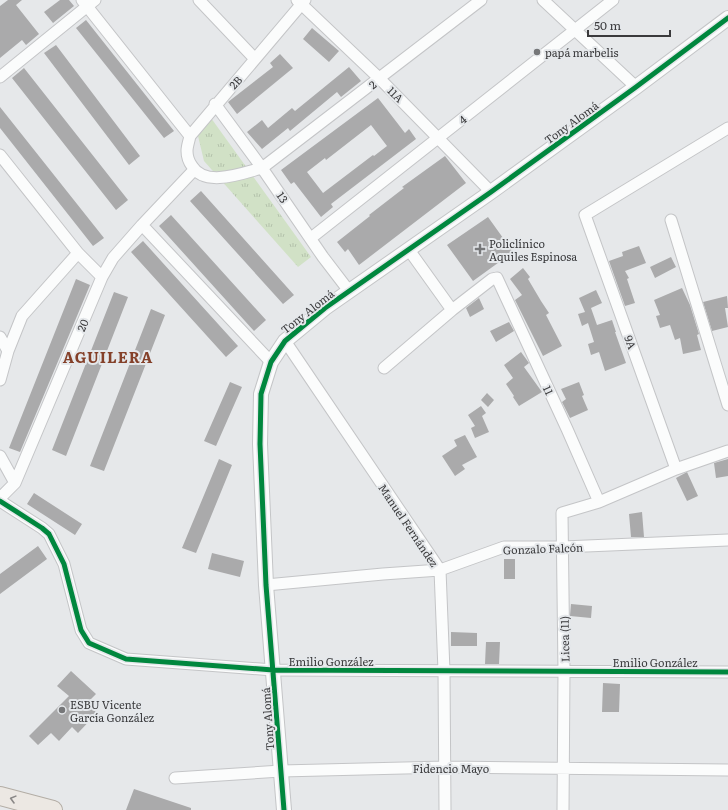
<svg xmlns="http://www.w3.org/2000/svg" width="728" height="810" viewBox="0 0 728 810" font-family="Literata,serif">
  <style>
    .grass { fill: url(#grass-tufts) }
    .building { fill: #aaaaab; fill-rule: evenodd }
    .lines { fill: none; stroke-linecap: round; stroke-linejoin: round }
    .minor-casing { stroke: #c4c5c7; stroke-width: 13 }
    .tertiary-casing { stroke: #c4c5c7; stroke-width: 16 }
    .primary-casing { stroke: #b3ada5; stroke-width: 20 }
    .minor { stroke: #fbfcfc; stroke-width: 11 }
    .tertiary { stroke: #fbfcfc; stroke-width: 14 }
    .primary { stroke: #ece8e3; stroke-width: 18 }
    .cycleway-casing { stroke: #e5e8eb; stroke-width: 8 }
    .cycleway { stroke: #00873e; stroke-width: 5 }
    .oneway { stroke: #8a8887 }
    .poi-dot { fill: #767779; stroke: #e5e8eb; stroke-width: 1.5 }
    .labels { text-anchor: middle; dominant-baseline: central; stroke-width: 4; stroke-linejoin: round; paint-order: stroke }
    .poi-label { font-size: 11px; fill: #3a3a3c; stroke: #e5e8eb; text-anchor: start }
    .street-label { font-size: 11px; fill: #3a3a3c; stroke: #e5e8eb }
    .district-label { font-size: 15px; font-weight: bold; letter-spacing: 1px; fill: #844029; stroke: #e5e8eb }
  </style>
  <defs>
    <pattern id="grass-tufts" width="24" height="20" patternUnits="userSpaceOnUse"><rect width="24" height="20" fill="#d1e1c6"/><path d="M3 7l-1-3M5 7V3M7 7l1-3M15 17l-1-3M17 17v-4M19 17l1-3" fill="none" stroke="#b4c2ab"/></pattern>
  </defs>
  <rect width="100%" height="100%" fill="#e6e8ea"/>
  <path class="grass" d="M 211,118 L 311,257 L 298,267 L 204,161 L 198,136 Z"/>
  <path class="building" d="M 8,0 L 22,0 L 16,5 L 39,34 L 26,45 L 22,40 L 0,58 L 0,6 Z
    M 60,0 L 69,0 L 74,6 L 53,23 L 44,12 Z
    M 86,20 L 174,131 L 164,138 L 76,28 Z
    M 312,28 L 339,51 L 329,62 L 303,39 Z
    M 56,45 L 140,156 L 129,165 L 44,53 Z
    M 280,54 L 293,68 L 237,114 L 228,102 L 273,67 L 270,63 Z
    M 349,67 L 361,81 L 341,97 L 337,92 L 290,131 L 288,128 L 262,149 L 247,132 L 262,120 L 268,128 L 292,108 L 295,111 Z
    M 24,68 L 128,200 L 116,210 L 12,78 Z
    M 378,98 L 405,133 L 409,129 L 416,139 L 331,204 L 333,207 L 321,217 L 294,182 L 291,184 L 281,170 ZM 371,125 L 387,146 L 374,156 L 373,155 L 323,193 L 307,172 L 325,158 L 326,160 Z
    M 0,107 L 104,238 L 93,246 L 0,128 Z
    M 445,156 L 466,183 L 359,265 L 348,249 L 345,252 L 337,242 L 370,216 L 369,215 L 404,188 L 402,187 Z
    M 201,191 L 294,295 L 283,304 L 190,201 Z
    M 171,215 L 266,320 L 254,331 L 159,226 Z
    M 488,217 L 513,252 L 473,281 L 447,245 Z
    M 143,241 L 238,346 L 226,357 L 131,252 Z
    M 639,246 L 646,263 L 625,271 L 629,278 L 627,279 L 635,303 L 625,306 L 609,261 L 623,256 L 622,252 Z
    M 671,257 L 676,267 L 655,278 L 650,267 Z
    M 523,268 L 530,277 L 528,279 L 541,301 L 549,313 L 546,315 L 562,346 L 543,356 L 515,300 L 522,295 L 510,279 Z
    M 76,279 L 90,285 L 20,452 L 9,448 Z
    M 682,288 L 690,305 L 699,334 L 697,335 L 701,350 L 683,354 L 680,338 L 675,340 L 670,325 L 660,328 L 656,316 L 660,315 L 654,300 Z
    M 596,290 L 602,303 L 591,308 L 597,325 L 612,320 L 616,332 L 615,332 L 626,363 L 605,371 L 599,352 L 591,355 L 588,344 L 594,342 L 588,323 L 582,326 L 578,314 L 585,312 L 579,298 Z
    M 114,292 L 128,297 L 66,456 L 52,450 Z
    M 727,296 L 728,308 L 725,308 L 728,327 L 712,331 L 703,302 Z
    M 479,298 L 484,309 L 470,317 L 466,308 Z
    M 151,309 L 165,315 L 104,471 L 90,466 Z
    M 509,322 L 514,331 L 496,342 L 490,331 Z
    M 521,352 L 529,363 L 524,367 L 542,392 L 519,406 L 513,397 L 514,396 L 506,384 L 513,378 L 504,365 Z
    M 230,382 L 242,387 L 216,446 L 204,441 Z
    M 579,382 L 584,395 L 582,396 L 588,410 L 570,418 L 562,402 L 566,399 L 561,389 Z
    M 487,393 L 494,400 L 488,407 L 481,400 Z
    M 481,406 L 486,413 L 482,416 L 489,432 L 475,438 L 471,428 L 475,426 L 468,415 Z
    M 465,435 L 477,457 L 462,465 L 465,469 L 455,476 L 442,456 L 457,446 L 454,440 Z
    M 219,459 L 232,465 L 196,553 L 182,548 Z
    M 728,459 L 728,476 L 716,478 L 714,463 Z
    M 687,472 L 698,496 L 687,501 L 676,478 Z
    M 34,493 L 82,524 L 75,535 L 27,504 Z
    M 642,512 L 644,537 L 631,537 L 629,514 Z
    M 38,546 L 47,559 L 0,594 L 0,574 Z
    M 212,553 L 244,561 L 240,577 L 208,569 Z
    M 504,559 L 515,559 L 515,579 L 504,579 Z
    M 571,604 L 592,606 L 591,618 L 570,616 Z
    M 451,632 L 477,633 L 477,646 L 451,646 Z
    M 486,642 L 500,642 L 499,664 L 485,664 Z
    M 71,671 L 96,694 L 87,703 L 97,713 L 78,733 L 72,727 L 59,741 L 51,733 L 38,745 L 29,736 L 69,696 L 57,686 Z
    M 603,683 L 620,684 L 619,712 L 602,712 Z
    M 134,789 L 191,808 L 191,810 L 126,810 Z"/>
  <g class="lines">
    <defs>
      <path id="minor" d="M 82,0 L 190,136
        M 199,0 L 255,59
        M 297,0 L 379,78 L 491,192
        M 305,0 L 190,136 C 189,141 187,146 187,151 C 187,156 189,162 192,166 C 205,188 243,173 262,168 L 481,0
        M 543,0 L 636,87
        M 0,77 L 95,0
        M 215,104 L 262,168 L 323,257 L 349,291
        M 0,155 L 78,253 L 102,277
        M 671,220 L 728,405
        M 142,225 L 271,362
        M 311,238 L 613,0
        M 409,250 L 452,310
        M 0,337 L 8,351
        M 285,341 L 440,570 L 444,671 L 445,810
        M 384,368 L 452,310 L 492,279 L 497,278 L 567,429 L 599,502
        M 0,380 L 8,351 L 22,316 L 78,253
        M 0,456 L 15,483
        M 676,469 L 585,215 L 728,128
        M 0,498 L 15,483 L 102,277 L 113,258 L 142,225 L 194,170
        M 0,501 L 42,528 L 49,534 L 64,564 L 81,630 L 89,643 L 126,659 L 273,670 L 728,672
        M 266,585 L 383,574 L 440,570 L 504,547 L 563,547 L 728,540
        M 175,778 L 281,771 L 445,767 L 728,770
        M 563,810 L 564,671 L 562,513 L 599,502 L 676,469 L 728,451"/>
      <path id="tertiary" d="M 284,810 L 266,585 L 260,444 L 261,394 L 271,362 L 285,341 L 325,308 L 491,192 L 636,87 L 728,18"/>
      <path id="primary" d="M 0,796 L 53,810"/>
    </defs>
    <use href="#minor" class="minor-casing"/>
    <use href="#tertiary" class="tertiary-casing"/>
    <use href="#primary" class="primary-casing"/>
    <use href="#minor" class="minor"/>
    <use href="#tertiary" class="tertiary"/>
    <use href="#primary" class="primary"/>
    <defs>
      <path id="cycleway" d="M 0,501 L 42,528 L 49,534 L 64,564 L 81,630 L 89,643 L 126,659 L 273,670 L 728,672
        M 284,810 L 266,585 L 260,444 L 261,394 L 271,362 L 285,341 L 325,308 L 491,192 L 636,87 L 728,18"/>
    </defs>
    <use href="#cycleway" class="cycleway-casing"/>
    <use href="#cycleway" class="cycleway"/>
  </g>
  <defs><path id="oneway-chevron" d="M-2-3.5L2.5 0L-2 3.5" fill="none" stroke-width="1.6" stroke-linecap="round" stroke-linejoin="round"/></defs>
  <use class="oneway" href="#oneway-chevron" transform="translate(13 799) rotate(-165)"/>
  <g class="poi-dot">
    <circle cx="537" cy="52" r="4"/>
    <path d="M478 243h4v4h4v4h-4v4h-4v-4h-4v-4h4z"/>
    <circle cx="62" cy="710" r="4"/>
  </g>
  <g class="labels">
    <g class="poi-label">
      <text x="545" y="52">papá marbelis</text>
      <text x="489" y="243">Policlínico<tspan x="489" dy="13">Aquiles Espinosa</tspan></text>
      <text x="70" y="704">ESBU Vicente<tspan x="70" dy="13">García González</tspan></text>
    </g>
    <g class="street-label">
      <text transform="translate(235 82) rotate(-48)">2B</text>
      <text transform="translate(372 84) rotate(-38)">2</text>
      <text transform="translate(396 94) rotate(45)">11A</text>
      <text transform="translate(462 119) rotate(-38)">4</text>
      <text transform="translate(571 122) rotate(-36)">Tony Alomá</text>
      <text transform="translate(283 197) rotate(55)">13</text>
      <text transform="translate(307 311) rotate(-38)">Tony Alomá</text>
      <text transform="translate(82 325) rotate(-67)">20</text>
      <text transform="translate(631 342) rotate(70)">9A</text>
      <text transform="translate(549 390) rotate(65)">11</text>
      <text transform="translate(409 525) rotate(56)">Manuel Fernández</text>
      <text transform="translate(543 548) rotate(-2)">Gonzalo Falcón</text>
      <text transform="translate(564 639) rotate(-91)">Licea (11)</text>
      <text x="331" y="661">Emilio González</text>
      <text x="655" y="662">Emilio González</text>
      <text transform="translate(267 719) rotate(-94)">Tony Alomá</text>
      <text x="451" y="768">Fidencio Mayo</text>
    </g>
    <g class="district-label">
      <text x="108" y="356">AGUILERA</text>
    </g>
  </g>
  <path d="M588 30v6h82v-6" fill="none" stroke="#3a3a3c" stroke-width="2"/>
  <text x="594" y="30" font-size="12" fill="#3a3a3c" stroke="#e5e8eb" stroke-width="3" paint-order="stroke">50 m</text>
</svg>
